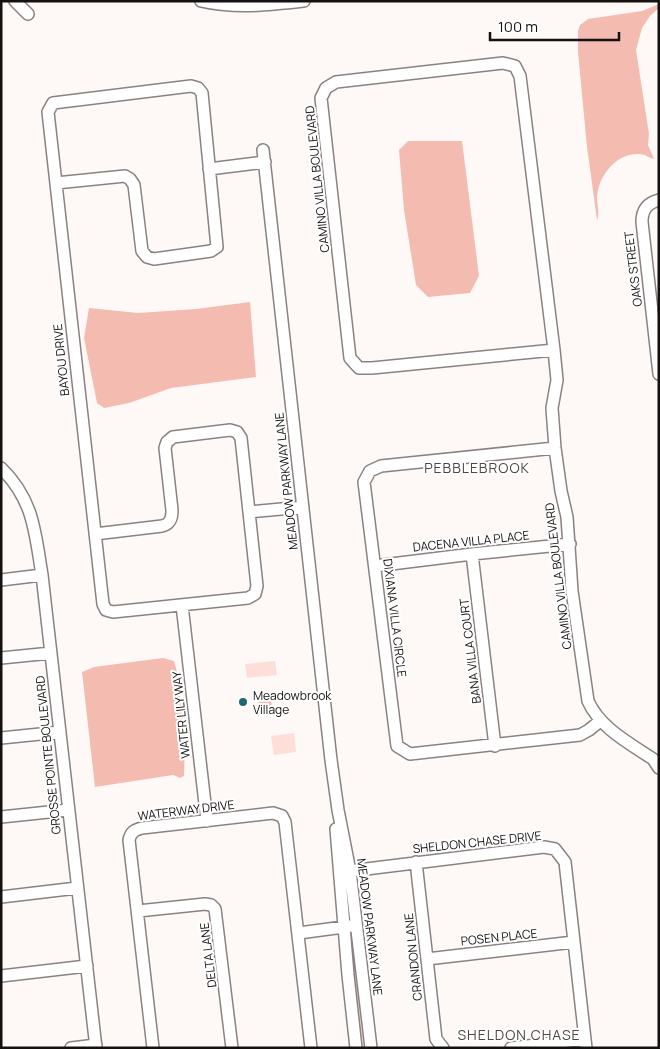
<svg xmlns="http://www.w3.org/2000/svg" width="660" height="1049" viewBox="0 0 660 1049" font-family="Manrope,sans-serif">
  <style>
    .green { fill: #feded8 }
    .water { fill: #f4bbb0 }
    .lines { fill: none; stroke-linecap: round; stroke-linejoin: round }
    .minor-casing { stroke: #8a8281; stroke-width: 14 }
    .minor { stroke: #fff; stroke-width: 11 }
    .poi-dot { fill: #1d6772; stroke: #fff; stroke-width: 2 }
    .labels { text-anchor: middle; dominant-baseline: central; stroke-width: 4; stroke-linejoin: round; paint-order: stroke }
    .street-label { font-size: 12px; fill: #141110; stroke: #fff }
    .poi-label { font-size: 12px; fill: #141110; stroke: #fff; text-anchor: start }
    .neighbourhood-label { font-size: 14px; letter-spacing: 1px; fill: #4d4645; stroke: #fff }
  </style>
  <rect width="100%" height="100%" fill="#fef9f7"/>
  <path class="green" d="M 275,661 L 277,675 L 247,678 L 245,664 Z
    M 294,733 L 296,752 L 274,755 L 271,736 Z
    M 350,944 L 351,944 L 354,969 L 360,994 L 367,1048 L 361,1048 Z"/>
  <path class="water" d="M 659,4 L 659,8 L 650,16 L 642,28 L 636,50 L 649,134 L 648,145 L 654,159 C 649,158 645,154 639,154 C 616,153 598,176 597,198 C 597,205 600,214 597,220 L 587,147 L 578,52 L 578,31 L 580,25 L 588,19 L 642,11 Z
    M 408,141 L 462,141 L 479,276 L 470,293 L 428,297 L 416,285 L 404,210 L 399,150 Z
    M 250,302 L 256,377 L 171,388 L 129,403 L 104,408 L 97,403 L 84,338 L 89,308 L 138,313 L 196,309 Z
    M 163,658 L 174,661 L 177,672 L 185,740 L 184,776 L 180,778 L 173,775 L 95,787 L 82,672 L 94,667 Z
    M 269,697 L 271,699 L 273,716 L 265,716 L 263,709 L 259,706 L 258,698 Z"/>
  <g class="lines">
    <defs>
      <path id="minor" d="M 15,1 L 28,14
        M 201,1 C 235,9 269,5 304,1
        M 503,63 L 515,66 L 520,76 L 554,350 L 372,368 L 359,368 L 350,358 L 321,98 L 326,88 L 336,82 Z
        M 263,150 L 331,760 L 338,810 L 350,871 L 371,1048
        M 209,169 L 265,162
        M 56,183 L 125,176 L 130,179 L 134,185 L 142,251 L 147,257 L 154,259 L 211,251 L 217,247 L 202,93 L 198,88 L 191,86 L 53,103 L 48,112 L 103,604 L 106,610 L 113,612 L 248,598 L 255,594 L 257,586 L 241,438 L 237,432 L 230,430 L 173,437 L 167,442 L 165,448 L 172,510 C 172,519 170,524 162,526 L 95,534
        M 659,200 C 647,203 642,210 642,222 L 659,374
        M 554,350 L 557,380 L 552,408 L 555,448 L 561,491 L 567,517 L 572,591 L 588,701 C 600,728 629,743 653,759 L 659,768
        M 555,448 L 381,466 L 370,471 L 364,482 L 397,746 L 410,754 L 580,735 L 589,730 L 600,721
        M 1,468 C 34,500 35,533 42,575 L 96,1048
        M 249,512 L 303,507
        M 472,554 L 495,746
        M 375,566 L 472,554 L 570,544
        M 1,580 L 42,575
        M 182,605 L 207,821
        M 1,658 L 51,653
        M 1,738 L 60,732
        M 1,817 L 68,810
        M 336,829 L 348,975 L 356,1048
        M 416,862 L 436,1039 L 443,1048
        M 350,871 L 544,847 L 555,849 L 565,862 L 586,1048
        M 1,897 L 77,888
        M 138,911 L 205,904 L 211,905 L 215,909 L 232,1048
        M 299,933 L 351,926
        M 427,959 L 574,942
        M 1,976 L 87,966
        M 71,1048 L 96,1045
        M 153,1048 L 129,840 C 131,832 134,830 142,828 L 273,813 L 282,816 L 285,822 L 311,1048
        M 511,1048 L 585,1039"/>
    </defs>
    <use href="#minor" class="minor-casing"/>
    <use href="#minor" class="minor"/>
  </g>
  <circle class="poi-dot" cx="243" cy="702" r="5"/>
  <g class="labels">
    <g class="street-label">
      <text transform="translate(317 179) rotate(-96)">CAMINO VILLA BOULEVARD</text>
      <text transform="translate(633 269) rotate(-97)">OAKS STREET</text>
      <text transform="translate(61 360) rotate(-96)">BAYOU DRIVE</text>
      <text transform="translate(286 481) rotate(-96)">MEADOW PARKWAY LANE</text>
      <text transform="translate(471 541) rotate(-6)">DACENA VILLA PLACE</text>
      <text transform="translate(558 576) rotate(-97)">CAMINO VILLA BOULEVARD</text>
      <text transform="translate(395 618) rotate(83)">DIXIANA VILLA CIRCLE</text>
      <text transform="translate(470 651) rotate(-97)">BANA VILLA COURT</text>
      <text transform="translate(181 715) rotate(-96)">WATER LILY WAY</text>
      <text transform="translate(48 755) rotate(-96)">GROSSE POINTE BOULEVARD</text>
      <text transform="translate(186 810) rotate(-7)">WATERWAY DRIVE</text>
      <text transform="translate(477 842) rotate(-6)">SHELDON CHASE DRIVE</text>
      <text transform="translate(370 927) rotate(83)">MEADOW PARKWAY LANE</text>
      <text transform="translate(499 937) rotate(-6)">POSEN PLACE</text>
      <text transform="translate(208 955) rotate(-97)">DELTA LANE</text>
      <text transform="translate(413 957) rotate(-96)">CRANDON LANE</text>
    </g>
    <g class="poi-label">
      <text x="253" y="695">Meadowbrook<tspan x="253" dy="14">Village</tspan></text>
    </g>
    <g class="neighbourhood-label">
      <text x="477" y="467">PEBBLEBROOK</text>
      <text x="519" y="1034">SHELDON CHASE</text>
    </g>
  </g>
  <rect width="660" height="1049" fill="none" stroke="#141110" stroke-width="5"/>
  <path d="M490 32v8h129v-8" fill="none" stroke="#141110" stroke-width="2.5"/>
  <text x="498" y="32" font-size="15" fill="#141110" stroke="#ffffff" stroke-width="4" paint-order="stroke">100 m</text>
</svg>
